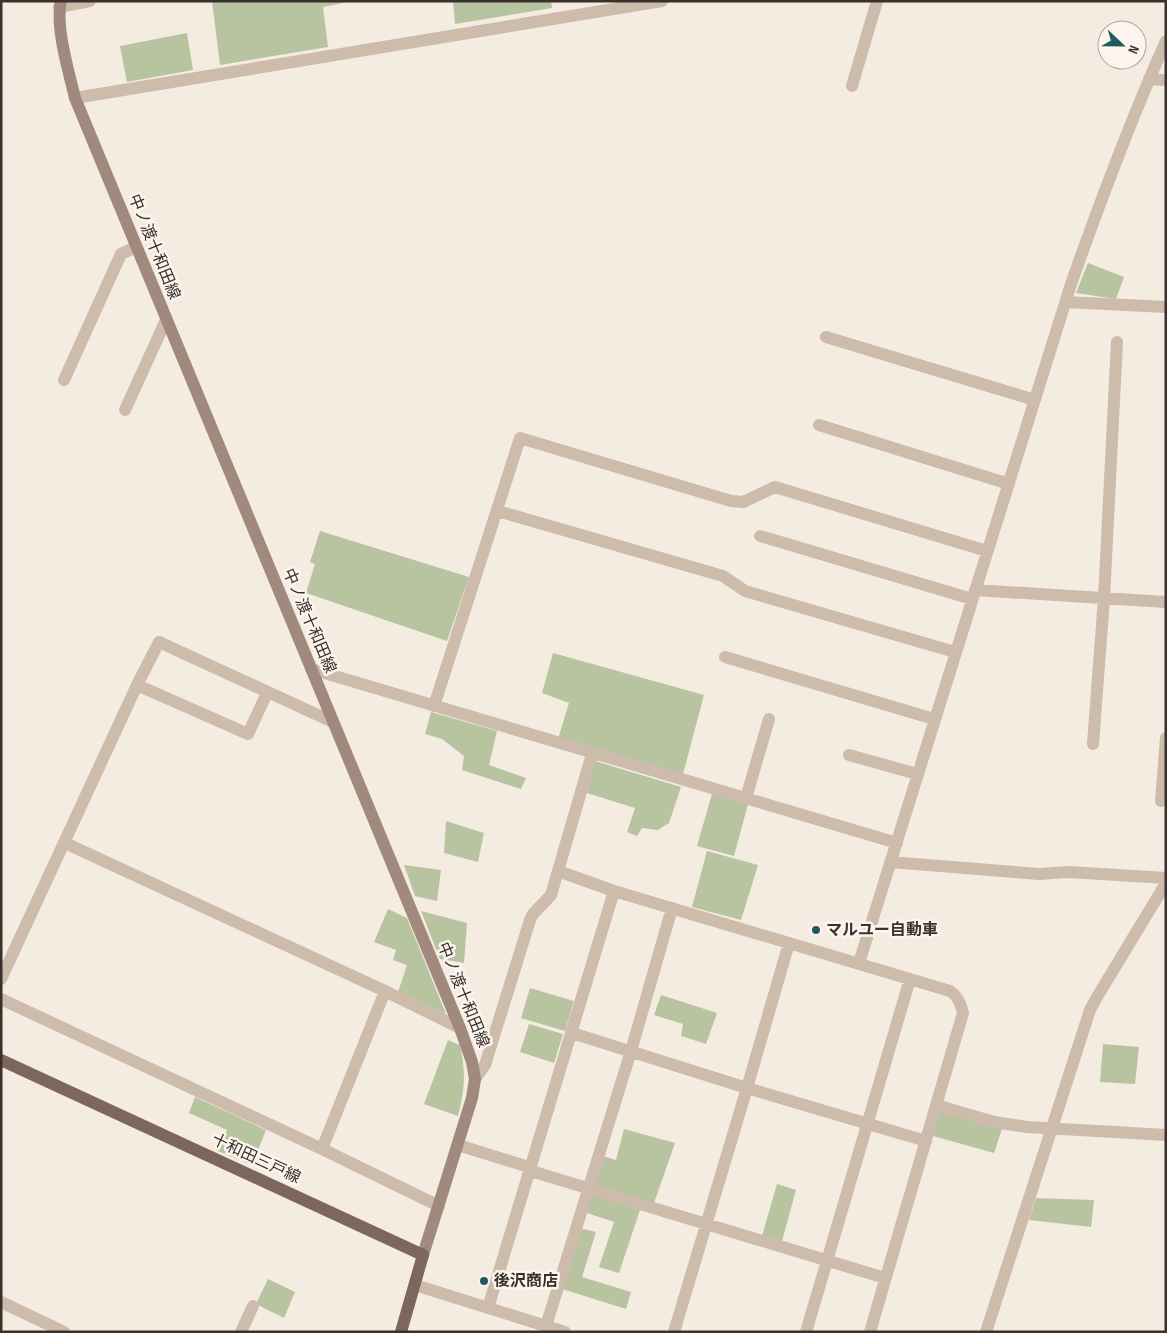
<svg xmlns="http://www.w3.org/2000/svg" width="1167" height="1333" viewBox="0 0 1167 1333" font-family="'Sofia Sans Condensed','Noto Sans JP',sans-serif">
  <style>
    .green { fill: #b8c4a0 }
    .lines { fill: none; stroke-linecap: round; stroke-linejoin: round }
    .minor { stroke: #cdbbac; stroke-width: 12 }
    .tertiary { stroke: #cdbbac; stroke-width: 12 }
    .secondary { stroke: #a18a7d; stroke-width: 12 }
    .primary { stroke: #7d675c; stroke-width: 12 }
    .poi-dot { fill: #1f5a5e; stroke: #fbf5ee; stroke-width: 2 }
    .labels { text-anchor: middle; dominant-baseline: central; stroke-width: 5; stroke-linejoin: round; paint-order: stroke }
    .street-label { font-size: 16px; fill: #3b302b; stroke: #fbf5ee }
    .poi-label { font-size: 16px; font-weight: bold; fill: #3b302b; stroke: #fbf5ee; text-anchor: start }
  </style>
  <rect width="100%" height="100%" fill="#f4ebe1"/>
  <path class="green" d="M 212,1 L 348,1 L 348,2 L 323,7 L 328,47 L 220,65 Z
    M 453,1 L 551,1 L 552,8 L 455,24 Z
    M 187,33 L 193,70 L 127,82 L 120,46 Z
    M 1088,263 L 1124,277 L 1116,299 L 1076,293 Z
    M 320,531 L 469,577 L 447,641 L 306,593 L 315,564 L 310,562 Z
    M 553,653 L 704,695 L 683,774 L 558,739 L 569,703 L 542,693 Z
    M 431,712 L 497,731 L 489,765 L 526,778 L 521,789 L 462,770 L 464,756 L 442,739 L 425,734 Z
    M 595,761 L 681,787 L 669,823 L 658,830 L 642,828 L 637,836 L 627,832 L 635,808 L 587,793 Z
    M 712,794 L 748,804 L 734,856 L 697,846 Z
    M 446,821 L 484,833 L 478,862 L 444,853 Z
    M 707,851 L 758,865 L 741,920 L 692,907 Z
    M 404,865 L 441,870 L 437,901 L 415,896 Z
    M 388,909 L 407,918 L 446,1014 L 398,992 L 407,965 L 393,960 L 396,950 L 374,942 Z
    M 421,911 L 467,923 L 464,963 L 440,959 Z
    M 530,988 L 574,1001 L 565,1031 L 521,1018 Z
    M 661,995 L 717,1013 L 706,1044 L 681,1036 L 683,1024 L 654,1015 Z
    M 529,1024 L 563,1034 L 554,1063 L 520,1052 Z
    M 448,1040 L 460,1045 C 466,1072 465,1089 458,1116 L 424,1104 Z
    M 1103,1044 L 1139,1047 L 1135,1084 L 1100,1082 Z
    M 195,1097 L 266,1130 L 252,1165 L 218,1151 L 227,1130 L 189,1113 Z
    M 940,1111 L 1002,1129 L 994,1153 L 933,1136 Z
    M 624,1129 L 675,1143 L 654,1203 L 594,1186 L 603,1156 L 616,1160 Z
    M 777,1184 L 796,1190 L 782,1241 L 762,1236 Z
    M 592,1194 L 640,1210 L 619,1273 L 599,1267 L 614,1222 L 587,1213 Z
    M 1036,1198 L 1094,1200 L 1091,1227 L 1029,1220 Z
    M 579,1228 L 596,1232 L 582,1277 L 631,1292 L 626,1309 L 562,1289 Z
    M 268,1279 L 295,1292 L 284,1318 L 256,1304 Z"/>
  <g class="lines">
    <path class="minor" d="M 59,7 L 90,1
      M 1149,79 L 1166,80
      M 852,86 L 877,1
      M 75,98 L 662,1
      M 1066,302 L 1166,307
      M 826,337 L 1035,400
      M 64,380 L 121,254 L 136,247
      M 125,410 L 166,320
      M 819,425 L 1009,484
      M 498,511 L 723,576 L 745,591 L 955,652
      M 760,536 L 972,599
      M 975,590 L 1166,602
      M 725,657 L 934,719
      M 311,669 L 897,843
      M 137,685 L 248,734 L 267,693
      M 434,706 L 520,438 L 731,501 L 743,502 L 775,487 L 987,551
      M 1093,744 L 1104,598 L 1117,342
      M 849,755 L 917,774
      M 746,798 L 769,719
      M 1161,801 L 1166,738
      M 65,843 L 385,991 L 460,1028
      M 890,862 L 1039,874 L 1069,872 L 1166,878
      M 558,871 L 614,891 L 950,991 C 958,996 961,1003 963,1013 L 870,1332
      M 859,963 L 1071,284 C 1100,202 1130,121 1166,41
      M 1,979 L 137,685 L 159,642 L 333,722
      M 1,999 L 322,1149 L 439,1206
      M 572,1033 L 747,1088 L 926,1141
      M 475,1079 L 485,1065 L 530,920 L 533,914 L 551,895 L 592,754
      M 936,1105 L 994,1122 L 1027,1127 L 1166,1135
      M 458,1145 L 532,1168
      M 322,1149 L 385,991
      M 531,1171 L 885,1278
      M 1,1302 L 64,1332
      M 488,1308 L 614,891
      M 546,1326 L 631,1051 L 672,908
      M 241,1332 L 253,1306
      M 674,1332 L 747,1088 L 789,943
      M 806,1332 L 910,979
      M 986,1332 L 1090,1010 L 1097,997 L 1166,883"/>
    <path class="tertiary" d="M 415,1285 L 565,1332"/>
    <path class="secondary" d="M 61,1 C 55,27 69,72 75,98 L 460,1028 L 472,1062 L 475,1079 L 472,1098 L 423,1255"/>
    <path class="primary" d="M 1,1060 L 423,1255 L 401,1332"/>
  </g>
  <g class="poi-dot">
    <circle cx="816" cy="930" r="5"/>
    <circle cx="484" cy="1281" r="5"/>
  </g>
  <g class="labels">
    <g class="street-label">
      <text transform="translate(154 247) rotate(68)">中ノ渡十和田線</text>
      <text transform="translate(309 621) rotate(67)">中ノ渡十和田線</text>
      <text transform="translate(463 995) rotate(68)">中ノ渡十和田線</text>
      <text transform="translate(256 1159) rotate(25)">十和田三戸線</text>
    </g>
    <g class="poi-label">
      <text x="826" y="930">マルユー自動車</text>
      <text x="494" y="1281">後沢商店</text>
    </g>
  </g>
  <rect width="1167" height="1333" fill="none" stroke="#3b302b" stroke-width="5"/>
  <g transform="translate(1122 45) rotate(112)"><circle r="24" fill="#fbf5ee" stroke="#aea6a0"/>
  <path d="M0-4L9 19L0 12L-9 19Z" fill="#1f5a5e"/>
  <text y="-8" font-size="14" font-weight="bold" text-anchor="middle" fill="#3b302b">N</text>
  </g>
</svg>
